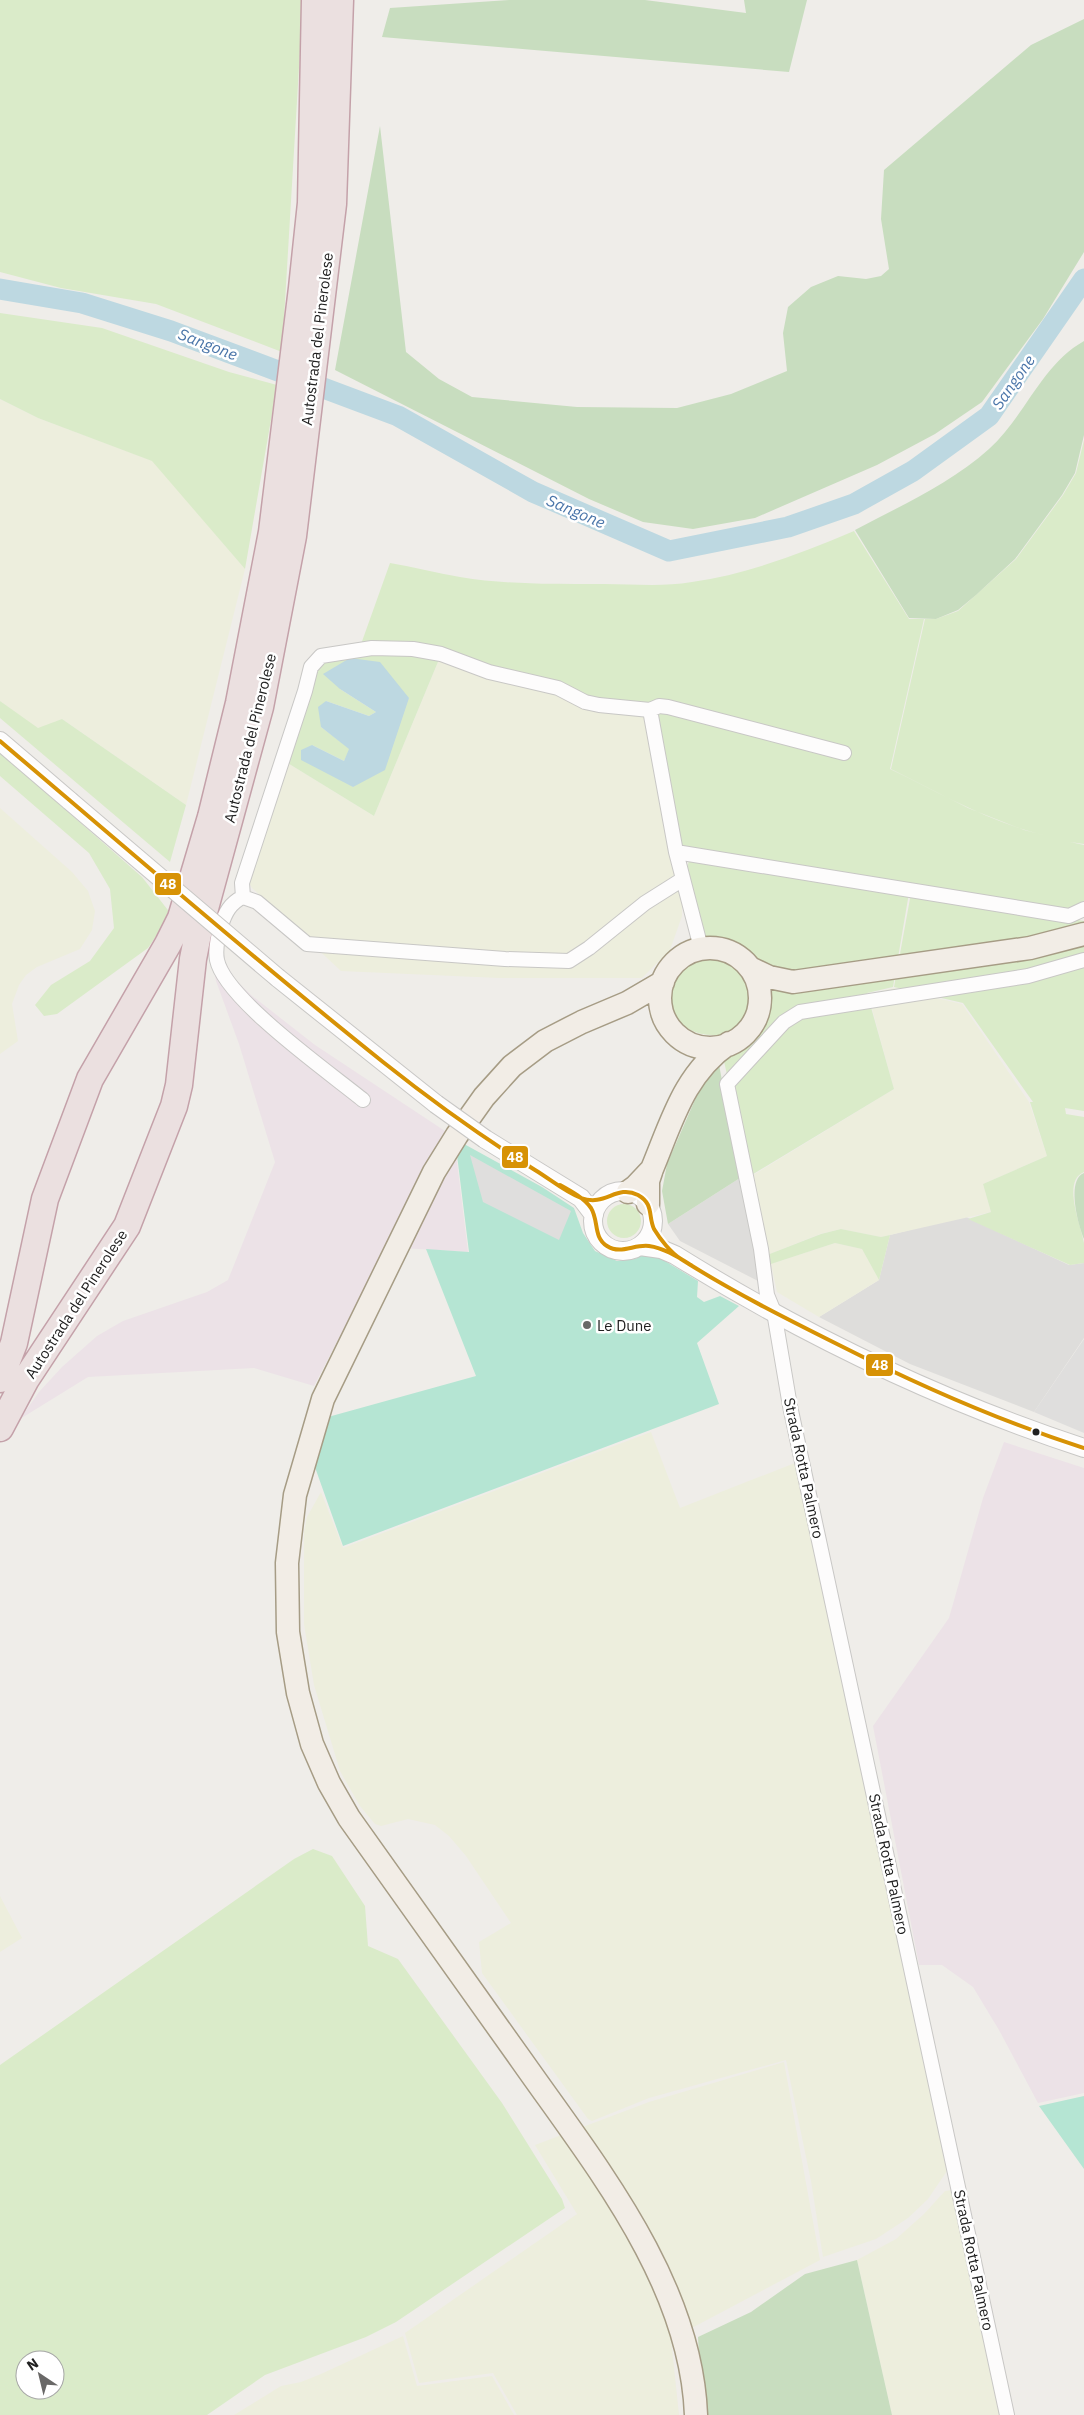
<svg xmlns="http://www.w3.org/2000/svg" width="1084" height="2415" viewBox="0 0 1084 2415" font-family="'IBM Plex Sans',sans-serif">
  <style>
    .residential { fill: #dedddb }
    .industrial { fill: #ece2e7 }
    .farmland { fill: #edeedd }
    .grass { fill: #daebc9; fill-rule: evenodd }
    .forest { fill: #c8ddbf }
    .pitch { fill: #b5e5d3 }
    .parking { fill: #dfdedd }
    .water { fill: #bdd8e1 }
    .lines { fill: none; stroke-linecap: round; stroke-linejoin: round }
    .river { stroke: #bdd8e1; stroke-width: 21 }
    .minor-casing { stroke: #c8c7c5; stroke-width: 16 }
    .tertiary-casing { stroke: #c8c7c5; stroke-width: 20 }
    .primary-casing { stroke: #a69c85; stroke-width: 25 }
    .motorway-casing { stroke: #c4a1a9; stroke-width: 29 }
    .minor { stroke: #fdfcfc; stroke-width: 14 }
    .tertiary { stroke: #fdfcfc; stroke-width: 18 }
    .primary { stroke: #f2ede6; stroke-width: 22 }
    .motorway { stroke: #ebe0e0; stroke-width: 26 }
    .tertiary-bridge-casing { stroke: #c8c7c5; stroke-width: 20; stroke-linecap: butt }
    .tertiary-bridge { stroke: #fdfcfc; stroke-width: 18 }
    .bus-1-casing { stroke: #fff; stroke-width: 8 }
    .bus-1 { stroke: #d79205; stroke-width: 4 }
    .poi-dot { fill: #696867; stroke: #fff; stroke-width: 2 }
    .bus-dot { fill: #212121; stroke: #fff; stroke-width: 2 }
    .labels { text-anchor: middle; dominant-baseline: central; stroke-width: 5; stroke-linejoin: round; paint-order: stroke }
    .street-label { font-size: 15px; fill: #212121; stroke: #fff }
    .poi-label { font-size: 15px; fill: #212121; stroke: #fff; text-anchor: start }
    .water-label { font-size: 16px; font-style: italic; fill: #4a75a9; stroke: #fff }
    .line-badge { stroke: #fff; stroke-width: 2 }
    .badge-label { font-size: 14px; text-anchor: middle; font-weight: bold; fill: #fff }
  </style>
  <rect width="100%" height="100%" fill="#efede9"/>
  <path class="residential" d="M 740,1178 L 760,1282 L 680,1241 L 668,1224 Z
    M 964,1216 L 1069,1265 L 1084,1263 L 1084,1338 L 1034,1412 L 910,1364 L 819,1317 L 879,1280 L 890,1235 Z"/>
  <path class="industrial" d="M 209,945 L 222,956 L 234,978 L 251,995 L 315,1045 L 454,1137 L 468,1252 L 386,1247 L 314,1386 L 254,1368 L 88,1377 L 20,1419 L 39,1392 L 62,1367 L 97,1336 L 123,1321 L 207,1292 L 228,1280 L 275,1162 L 239,1044 L 216,981 Z
    M 1004,1442 L 1084,1468 L 1084,2093 L 1038,2103 L 999,2030 L 973,1987 L 942,1965 L 919,1965 L 873,1726 L 949,1618 L 983,1498 Z"/>
  <path class="farmland" d="M 0,399 L 38,418 L 153,461 L 245,569 L 186,805 L 62,719 L 38,729 L 0,701 Z
    M 440,657 L 646,717 L 683,879 L 682,916 L 670,950 L 642,978 L 499,978 L 341,971 L 252,888 L 247,880 L 286,762 L 374,816 Z
    M 0,808 L 72,872 L 88,891 L 95,911 L 92,930 L 80,949 L 37,967 L 26,975 L 19,985 L 12,1004 L 18,1041 L 0,1054 Z
    M 894,988 L 962,1004 L 1029,1102 L 1047,1156 L 983,1184 L 991,1212 L 881,1237 L 841,1229 L 820,1234 L 767,1255 L 750,1177 L 894,1089 L 868,994 Z
    M 835,1243 L 862,1249 L 879,1280 L 819,1317 L 777,1292 L 771,1264 Z
    M 651,1432 L 680,1508 L 800,1461 L 951,2165 L 928,2199 L 908,2218 L 876,2239 L 823,2257 L 811,2181 L 786,2060 L 649,2098 L 592,2121 L 588,2119 L 482,1973 L 479,1942 L 511,1923 L 466,1856 L 449,1836 L 435,1825 L 408,1819 L 381,1826 L 375,1824 L 360,1806 L 340,1771 L 314,1685 L 304,1624 L 304,1532 L 307,1517 L 321,1492 L 343,1548 Z
    M 0,1896 L 22,1938 L 0,1952 Z
    M 784,2062 L 820,2260 L 671,2339 L 679,2415 L 517,2415 L 493,2373 L 419,2383 L 405,2333 L 577,2214 L 535,2145 L 649,2102 Z
    M 952,2190 L 1003,2415 L 892,2415 L 857,2260 L 896,2239 L 924,2214 L 945,2191 Z
    M 403,2336 L 417,2386 L 492,2376 L 514,2415 L 234,2415 L 281,2386 L 301,2382 L 321,2374 Z"/>
  <path class="grass" d="M 0,0 L 303,0 L 282,352 L 156,304 L 61,288 L 0,272 Z
    M 0,313 L 102,328 L 229,372 L 277,385 L 245,569 L 152,461 L 38,418 L 0,399 Z
    M 1084,440 L 1084,844 L 1070,842 L 1084,845 L 1084,914 L 679,848 L 656,715 L 599,703 L 470,664 L 360,647 L 390,563 C 413,567 437,573 460,577 C 508,585 556,584 604,584 C 634,584 662,587 692,582 C 748,574 802,553 854,531 L 909,619 L 924,619 L 890,769 C 942,794 991,823 1047,836 L 1024,830 L 968,808 L 891,769 L 925,619 L 936,619 L 958,611 L 1016,559 L 1063,495 L 1076,473 Z
    M 373,652 L 440,657 L 374,816 L 286,762 L 320,663 ZM 340,689 L 409,698 L 353,787 L 312,745 L 344,761 L 350,749 L 321,727 L 326,701 L 369,716 L 376,712 Z
    M 0,701 L 38,728 L 62,719 L 186,805 L 170,862 L 0,718 Z
    M 0,752 L 142,877 L 171,914 L 148,948 L 57,1014 L 44,1016 L 35,1005 L 51,985 L 90,961 L 114,928 L 110,889 L 89,853 L 0,776 Z
    M 690,858 L 909,893 L 893,987 L 867,993 L 894,1089 L 750,1176 L 718,1035 C 665,1039 651,976 700,958 L 683,879 Z
    M 911,893 L 1084,921 L 1084,1111 L 1065,1108 L 1066,1114 L 1084,1117 L 1084,1172 C 1061,1181 1082,1228 1084,1243 C 1084,1250 1084,1257 1084,1263 L 1070,1265 L 968,1219 L 991,1212 L 983,1184 L 1047,1156 L 1030,1102 L 1033,1102 L 963,1003 L 894,987 Z
    M607 1221a17 17 0 1 1 34 0a17 17 0 1 1-34 0Z
    M 841,1229 L 881,1237 L 890,1235 L 879,1280 L 862,1249 L 835,1243 L 771,1264 L 767,1255 L 821,1234 Z
    M 313,1849 L 332,1856 L 365,1906 L 368,1946 L 398,1959 L 502,2103 L 562,2199 L 565,2208 L 396,2322 L 366,2337 L 265,2375 L 207,2415 L 0,2415 L 0,2065 L 294,1859 ZM 25,2360 L 55,2360 L 55,2390 L 25,2390 Z"/>
  <path class="forest" d="M 509,0 L 645,0 L 746,13 L 744,0 L 807,0 L 789,72 L 382,37 L 390,8 Z
    M 1084,19 L 1084,252 L 1043,319 L 982,402 L 935,434 L 877,465 L 755,518 L 693,529 L 643,522 L 589,499 L 335,370 L 380,126 L 406,352 L 439,379 L 472,397 L 577,407 L 677,408 L 731,394 L 787,371 L 783,333 L 788,307 L 811,287 L 838,276 L 866,279 L 881,276 L 889,269 L 881,219 L 884,170 L 1031,45 Z
    M 1084,341 L 1084,435 L 1075,473 L 1062,495 L 1015,559 L 976,595 L 958,610 L 936,619 L 909,618 L 855,530 C 900,506 950,484 989,449 C 1025,417 1041,365 1084,341 Z
    M 718,1059 L 740,1178 L 668,1224 L 662,1191 L 667,1164 L 708,1070 Z
    M 1084,1173 L 1084,1239 C 1078,1225 1066,1180 1084,1173 Z
    M 857,2260 L 892,2415 L 702,2415 L 698,2337 L 751,2312 L 805,2274 Z"/>
  <path class="pitch" d="M 455,1139 L 542,1187 L 574,1208 L 583,1233 L 595,1251 L 617,1261 L 635,1259 L 650,1252 L 698,1281 L 697,1297 L 704,1302 L 720,1296 L 739,1306 L 697,1343 L 719,1404 L 343,1546 L 311,1456 L 328,1417 L 476,1376 L 426,1249 L 469,1252 Z
    M 1084,2096 L 1084,2169 L 1039,2106 Z"/>
  <path class="parking" d="M 470,1155 L 571,1211 L 559,1240 L 483,1202 Z
    M 1084,1339 L 1084,1433 L 1034,1412 Z"/>
  <path class="water" d="M 350,658 L 380,662 L 409,698 L 385,770 L 353,787 L 301,760 L 301,750 L 312,745 L 344,761 L 349,749 L 321,727 L 318,707 L 326,701 L 369,716 L 376,712 L 340,689 L 323,674 Z"/>
  <g class="lines">
    <path class="river" d="M 0,289 L 82,303 L 171,331 L 398,416 L 533,492 L 669,551 L 788,527 L 854,504 L 913,471 L 989,416 L 1084,279"/>
    <defs>
      <path id="minor" d="M 676,852 L 1069,916 L 1084,909
        M 243,897 L 242,883 L 305,691 L 311,667 L 321,656 L 372,648 L 413,649 L 441,654 L 489,672 L 558,688 L 585,702 L 599,705 L 650,710
        M 701,948 L 676,852 L 650,710 L 659,706 L 668,707 L 844,753
        M 363,1100 C 330,1073 225,999 217,960 C 215,950 218,936 221,926 C 225,913 230,903 243,897 L 257,902 L 307,944 L 505,959 L 569,961 L 589,948 L 645,903 L 683,879
        M 1007,2415 L 790,1406 L 774,1312 L 767,1295 L 761,1249 L 727,1084 L 784,1022 L 800,1012 L 1028,976 L 1084,960"/>
      <path id="tertiary" d="M 0,741 L 70,801
        M 278,978 L 436,1104
        M 485,1139 L 581,1198 L 594,1215
        M593 1221a30 30 0 1 1 60 0a30 30 0 1 1-60 0Z
        M 640,1246 L 661,1249 L 675,1255 C 802,1334 941,1401 1084,1448"/>
      <path id="primary" d="M660 998a50 50 0 1 1 100 0a50 50 0 1 1-100 0Z
        M 750,968 L 769,977 L 793,982 L 1030,948 L 1084,934
        M 663,982 L 627,1003 L 582,1022 L 545,1041 L 512,1066 L 484,1097 L 457,1135 L 434,1172 L 323,1399 L 295,1495 L 287,1563 L 288,1632 L 298,1693 L 312,1744 L 329,1783 L 349,1818 C 407,1899 465,1980 522,2061 C 595,2165 691,2282 696,2415
        M 628,1192 L 635,1187 L 652,1169
        M 648,1204 L 648,1181 L 652,1169 C 672,1121 684,1074 729,1043"/>
      <path id="motorway" d="M 0,1379 L 14,1343 L 45,1199 L 90,1079 L 168,944 L 181,918 L 211,817 L 239,703 L 272,532 L 302,288 L 311,203 L 315,0
        M 0,1428 L 26,1379 L 127,1226 L 174,1106 L 179,1085 L 193,959 L 198,934 L 260,707 L 293,536 L 333,204 L 340,0"/>
    </defs>
    <use href="#minor" class="minor-casing"/>
    <use href="#tertiary" class="tertiary-casing"/>
    <use href="#primary" class="primary-casing"/>
    <use href="#motorway" class="motorway-casing"/>
    <use href="#minor" class="minor"/>
    <use href="#tertiary" class="tertiary"/>
    <use href="#primary" class="primary"/>
    <use href="#motorway" class="motorway"/>
    <defs>
      <path id="tertiary-bridge" d="M 70,801 L 278,978
        M 436,1104 L 485,1139"/>
    </defs>
    <use href="#tertiary-bridge" class="tertiary-bridge-casing"/>
    <use href="#tertiary-bridge" class="tertiary-bridge"/>
    <defs>
      <path id="bus-1" d="M 0,741 C 127,849 253,958 383,1062 C 432,1101 482,1137 535,1170 C 550,1179 565,1192 581,1198 C 606,1207 616,1184 638,1195 C 654,1204 648,1216 654,1229 C 660,1239 671,1253 681,1259 C 731,1291 785,1318 839,1345 C 918,1385 999,1421 1084,1448
        M 560,1185 C 571,1191 584,1198 591,1208 C 599,1221 593,1237 607,1246 C 621,1255 634,1244 649,1246 C 664,1248 678,1257 691,1265"/>
    </defs>
    <use href="#bus-1" class="bus-1-casing"/>
    <use href="#bus-1" class="bus-1"/>
  </g>
  <circle class="poi-dot" cx="587" cy="1325" r="5"/>
  <circle class="bus-dot" cx="1036" cy="1432" r="4.5"/>
  <g class="labels">
    <g class="street-label">
      <text transform="translate(317 339) rotate(-83)">Autostrada del Pinerolese</text>
      <text transform="translate(250 738) rotate(-76)">Autostrada del Pinerolese</text>
      <text transform="translate(76 1304) rotate(-57)">Autostrada del Pinerolese</text>
      <text transform="translate(804 1468) rotate(78)">Strada Rotta Palmero</text>
      <text transform="translate(889 1864) rotate(78)">Strada Rotta Palmero</text>
      <text transform="translate(974 2260) rotate(78)">Strada Rotta Palmero</text>
    </g>
    <g class="poi-label">
      <text x="597" y="1325">Le Dune</text>
    </g>
    <g class="water-label">
      <text transform="translate(208 344) rotate(21)">Sangone</text>
      <text transform="translate(1013 382) rotate(-55)">Sangone</text>
      <text transform="translate(576 511) rotate(23)">Sangone</text>
    </g>
  </g>
  <g class="line-badge">
    <rect x="154" y="872" width="28" height="24" rx="5" fill="#d79205"/>
    <rect x="501" y="1145" width="28" height="24" rx="5" fill="#d79205"/>
    <rect x="865" y="1353" width="29" height="24" rx="5" fill="#d79205"/>
  </g>
  <g class="badge-label">
    <text x="168" y="889">48</text>
    <text x="515" y="1162">48</text>
    <text x="880" y="1370">48</text>
  </g>
  <g transform="translate(40 2375) rotate(325)"><circle r="24" fill="#ffffff" stroke="#a6a6a6"/>
  <path d="M0-4L9 19L0 12L-9 19Z" fill="#696867"/>
  <text y="-8" font-size="14" font-weight="bold" text-anchor="middle" fill="#212121">N</text>
  </g>
</svg>
